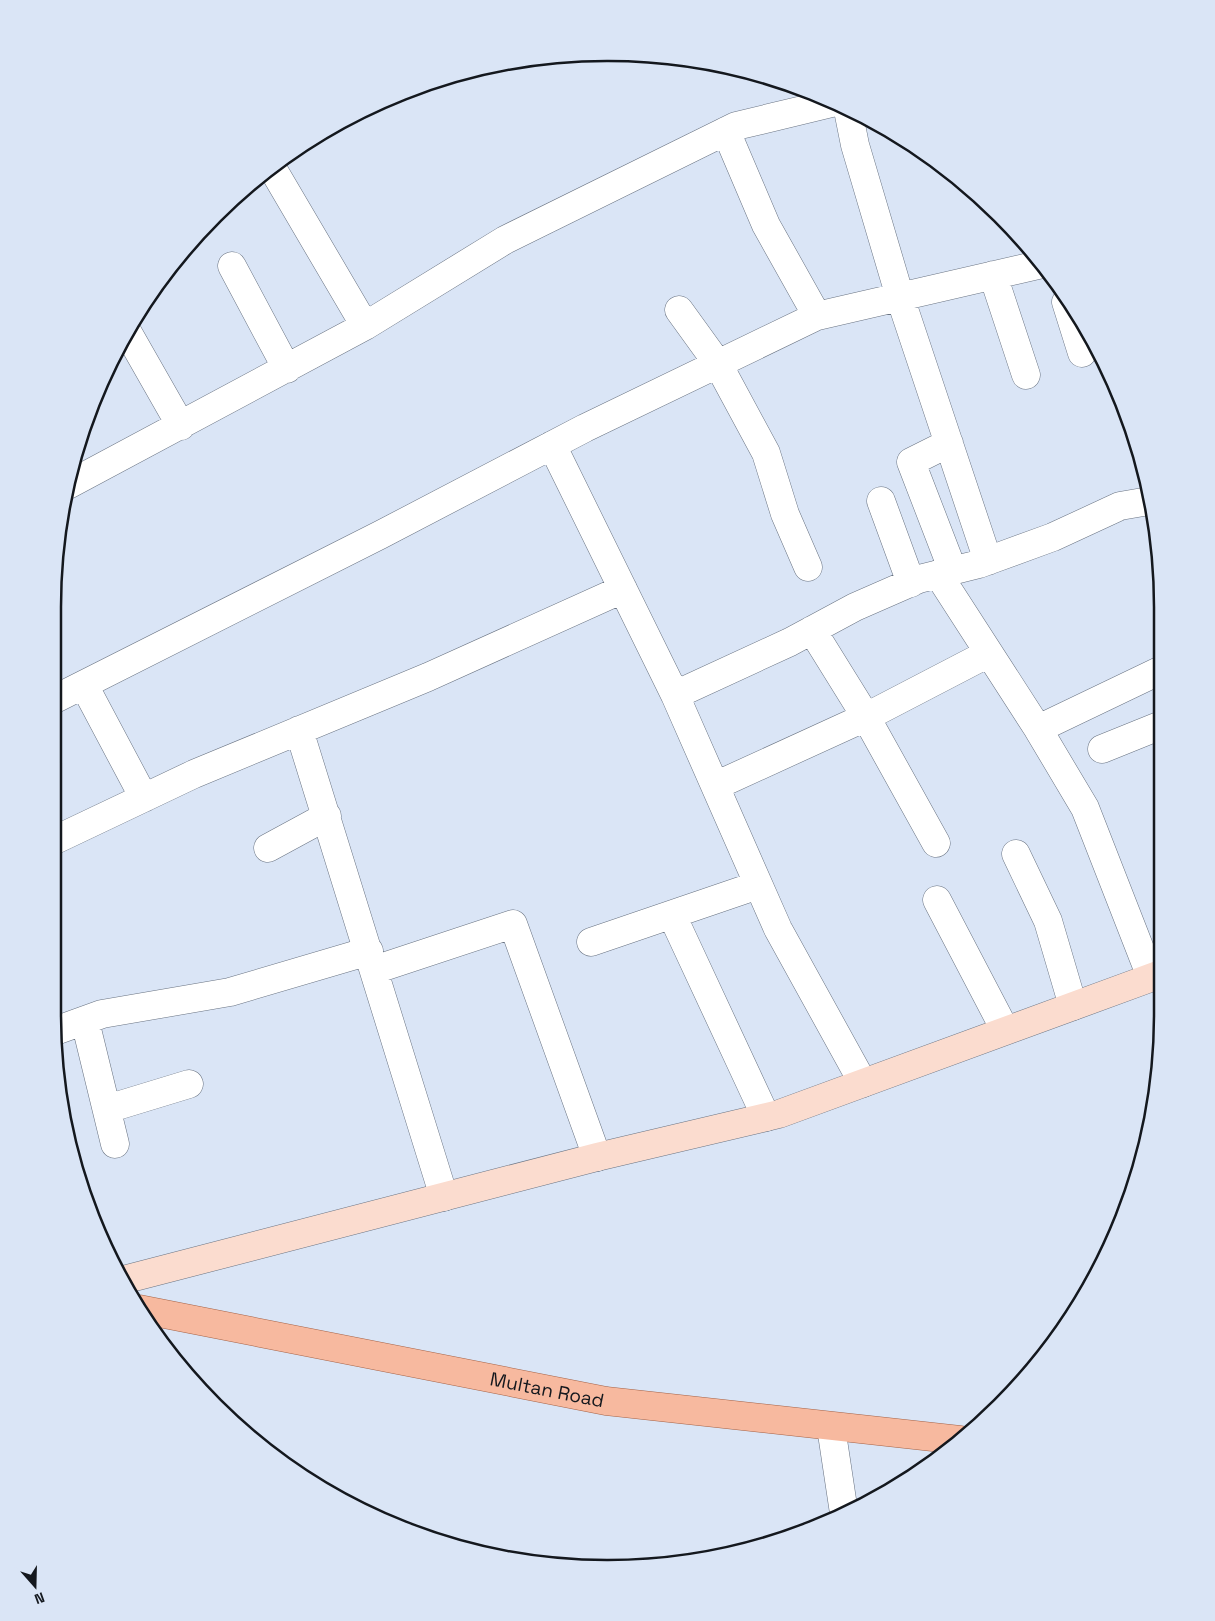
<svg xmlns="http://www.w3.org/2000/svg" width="1215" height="1621" viewBox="0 0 1215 1621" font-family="'Space Grotesk',sans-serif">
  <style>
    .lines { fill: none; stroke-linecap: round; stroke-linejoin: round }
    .street-casing { stroke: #697382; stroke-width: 29 }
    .secondary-casing { stroke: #697382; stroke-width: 29 }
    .primary-casing { stroke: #a46348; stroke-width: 29 }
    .street { stroke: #fff; stroke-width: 28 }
    .secondary { stroke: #fbdccf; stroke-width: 28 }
    .primary { stroke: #f7b99f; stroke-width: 28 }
    .labels { text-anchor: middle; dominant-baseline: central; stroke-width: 5; stroke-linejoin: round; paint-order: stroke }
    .street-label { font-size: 19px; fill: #14181e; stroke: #dae5f6 }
    .rim { fill: none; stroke: #14181e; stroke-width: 2.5 }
  </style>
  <rect width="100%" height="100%" fill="#dae5f6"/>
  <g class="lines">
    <defs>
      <path id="street" d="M 848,110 L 855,145 L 900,297 L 988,561
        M 726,131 L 766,225 L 817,316
        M 271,166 L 365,326
        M 232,266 L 287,369
        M 993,275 L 1026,375
        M 1066,302 L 1082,353
        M 679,310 L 718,364 L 766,453 L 785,514 L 808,567
        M 128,333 L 181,426
        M 949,443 L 911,462 L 953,571
        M 552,445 L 675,695 L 778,929 L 863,1083
        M 68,485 L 365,326 L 505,240 L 736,126 L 832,103
        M 881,501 L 911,583
        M 938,574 L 1038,729 L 1085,808 L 1151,977
        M 812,630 L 866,717 L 936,843
        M 84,685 L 144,798
        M 675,695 L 790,642 L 855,607 L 919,579 L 979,564 L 1053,537 L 1120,506 L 1149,501
        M 53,700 L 380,535 L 585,428 L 817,316 L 1042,264
        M 1038,729 L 1159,671
        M 299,730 L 444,1197
        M 1102,749 L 1159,726
        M 715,786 L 866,717 L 989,653
        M 53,841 L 194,774 L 428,677 L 623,589
        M 268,848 L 327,816
        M 1016,854 L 1048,921 L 1073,1006
        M 937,900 L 1005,1030
        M 672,915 L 766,1117
        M 591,942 L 758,885
        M 374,970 L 513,924 L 597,1157
        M 85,1021 L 115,1144
        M 55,1031 L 102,1014 L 230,992 L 369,951
        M 107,1109 L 189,1084
        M 831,1427 L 844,1513"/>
      <path id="secondary" d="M 123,1280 L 597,1157 L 779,1114 L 1161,974"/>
      <g id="primary">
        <path id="s1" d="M 139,1309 L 606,1401 L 960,1440"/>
      </g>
    </defs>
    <use href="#street" class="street-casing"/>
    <use href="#secondary" class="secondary-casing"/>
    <use href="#primary" class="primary-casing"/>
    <use href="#street" class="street"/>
    <use href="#secondary" class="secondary"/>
    <use href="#primary" class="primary"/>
  </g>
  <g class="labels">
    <g class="street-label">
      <text stroke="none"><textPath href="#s1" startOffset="416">Multan Road</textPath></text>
    </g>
  </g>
  <path d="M0 0H1215V1621H0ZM607 61H608A546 546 0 0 1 1154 607V1014A546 546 0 0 1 608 1560H607A546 546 0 0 1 61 1014V607A546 546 0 0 1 607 61Z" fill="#dae5f6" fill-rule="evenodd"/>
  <path class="rim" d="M607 61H608A546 546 0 0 1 1154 607V1014A546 546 0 0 1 608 1560H607A546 546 0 0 1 61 1014V607A546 546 0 0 1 607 61Z"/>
  <g transform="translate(35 1586) rotate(160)" stroke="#dae5f6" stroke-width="4" paint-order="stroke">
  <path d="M0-4L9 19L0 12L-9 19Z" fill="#14181e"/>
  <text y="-8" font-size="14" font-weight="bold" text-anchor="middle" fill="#14181e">N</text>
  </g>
</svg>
